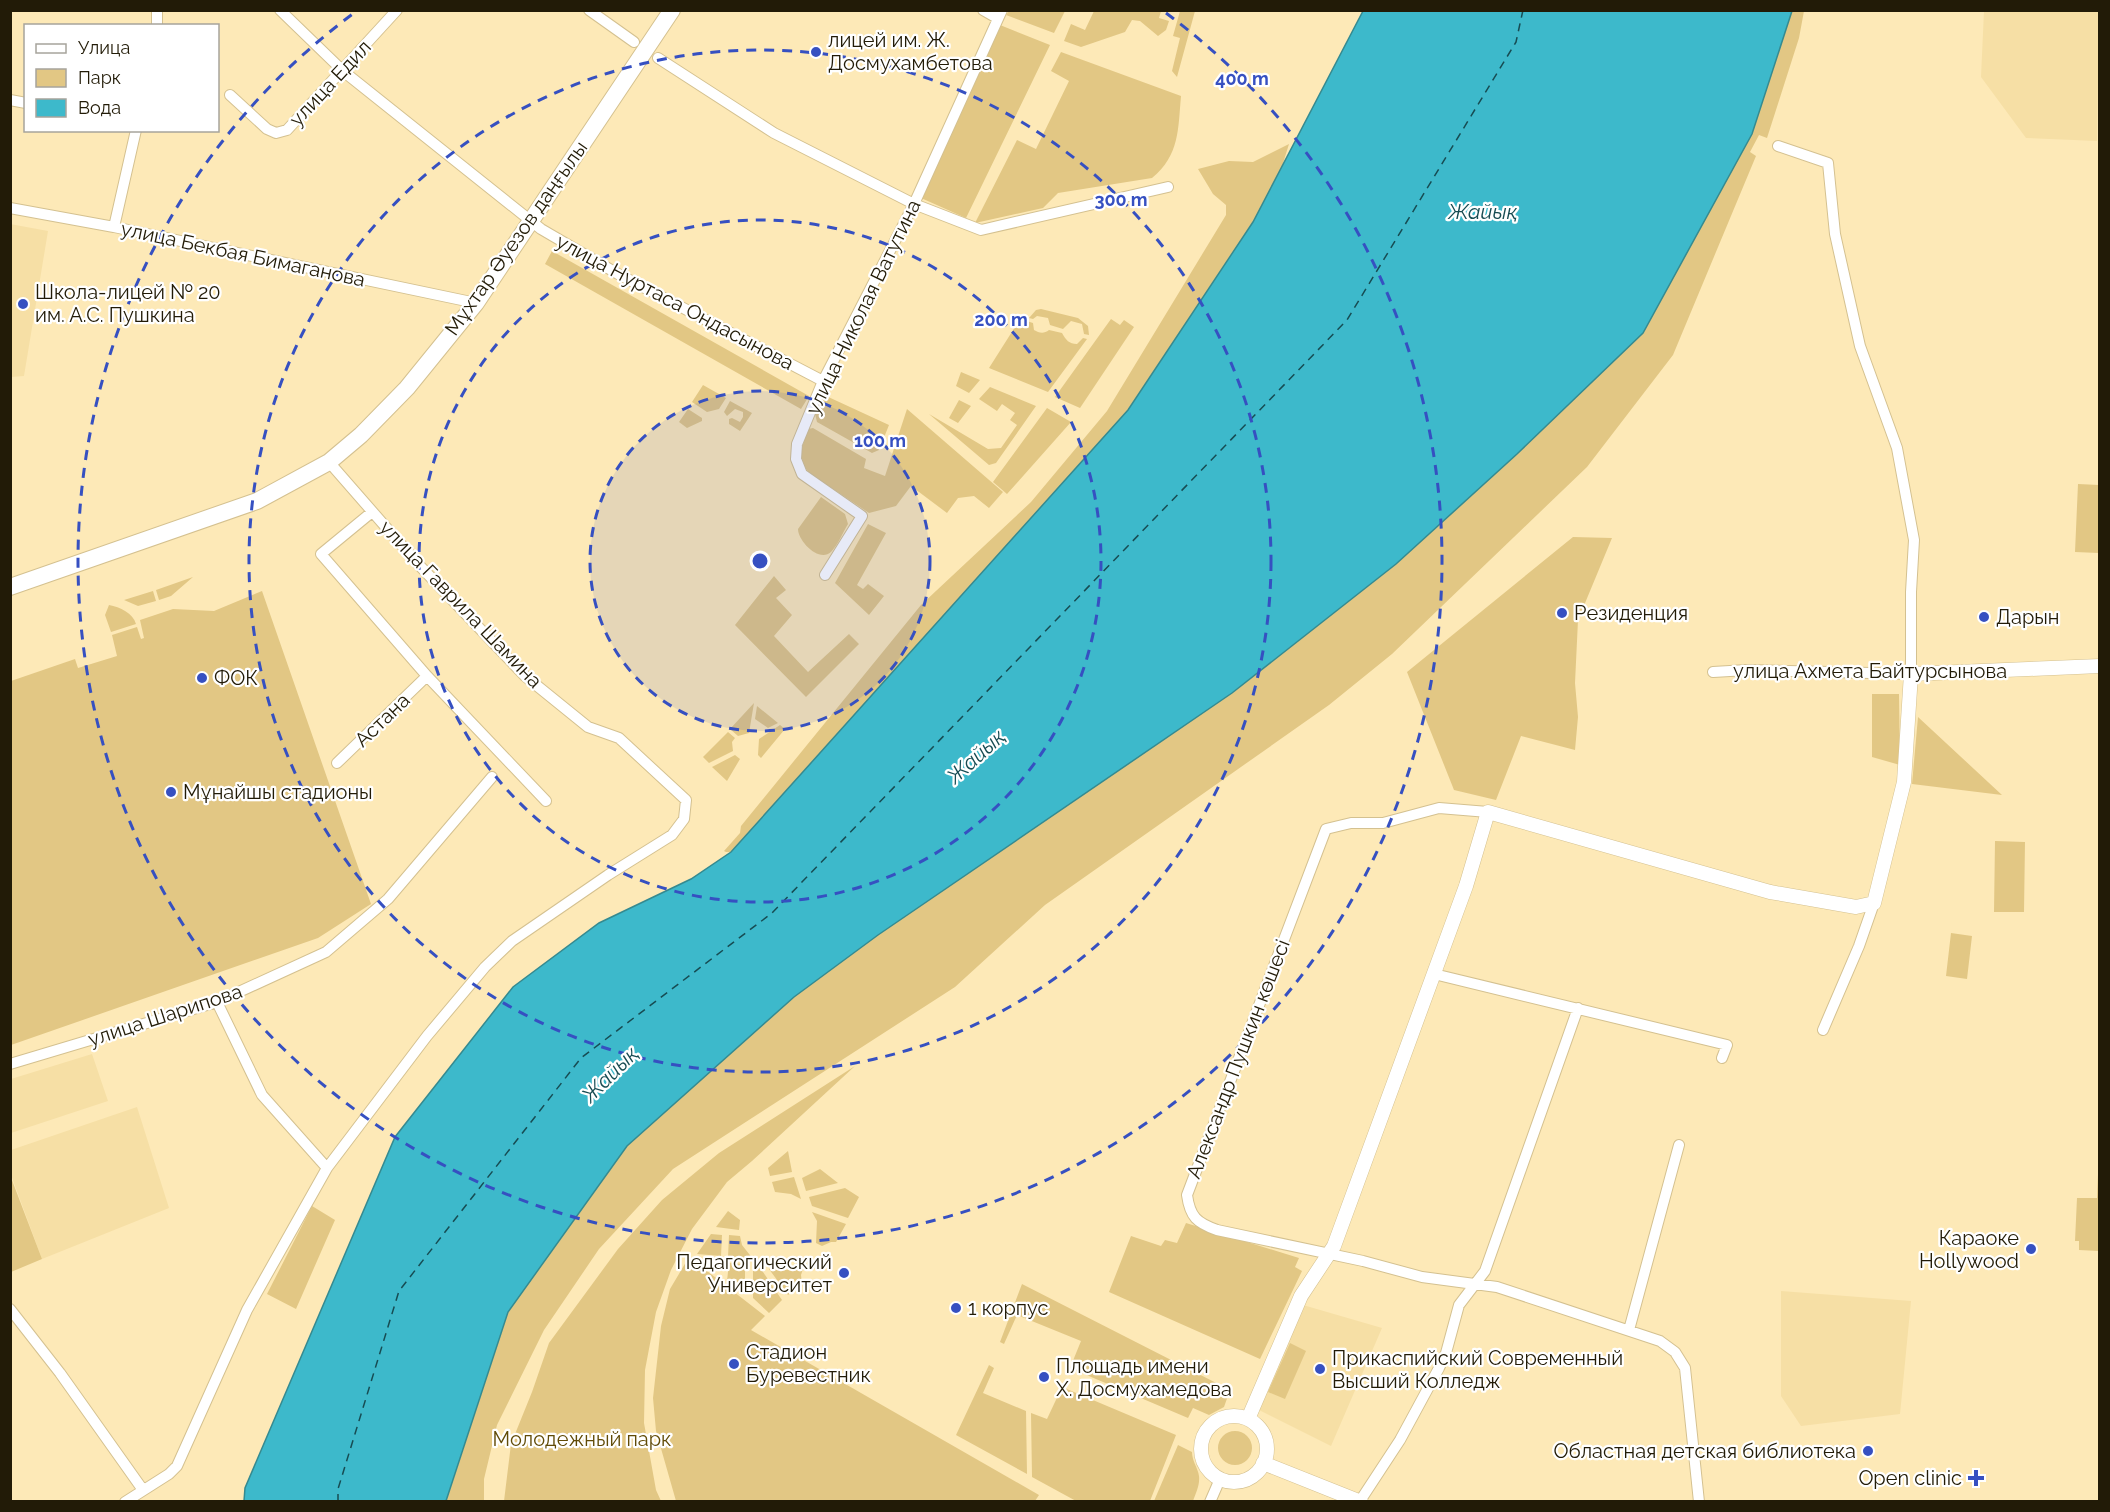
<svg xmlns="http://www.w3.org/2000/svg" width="2110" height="1512" viewBox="0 0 2110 1512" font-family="Raleway,sans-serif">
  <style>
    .built { fill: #f6dfa5 }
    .green { fill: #e2c784 }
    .water { fill: #3db9cb; stroke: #358a90; stroke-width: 1.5 }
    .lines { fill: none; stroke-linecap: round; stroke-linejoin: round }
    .ferry { stroke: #174c53; stroke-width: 1.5; stroke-dasharray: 8 6; stroke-linecap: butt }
    .minor-casing { stroke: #d4c190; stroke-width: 12 }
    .tertiary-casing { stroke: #d4c190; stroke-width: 15 }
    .primary-casing { stroke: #d4c190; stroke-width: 18 }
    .minor { stroke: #fff; stroke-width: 10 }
    .tertiary { stroke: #fff; stroke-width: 14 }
    .primary { stroke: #fff; stroke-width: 16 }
    .ring { fill: none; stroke: #3650c1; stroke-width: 3; stroke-dasharray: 10 8 }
    .poi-dot { fill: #3650c1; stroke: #fff; stroke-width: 2 }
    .labels { text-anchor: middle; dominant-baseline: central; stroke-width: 4.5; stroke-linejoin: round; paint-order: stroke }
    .poi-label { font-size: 20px; fill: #221b07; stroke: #fff; text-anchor: start }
    .street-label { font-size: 20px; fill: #221b07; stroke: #fff }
    .park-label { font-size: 20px; fill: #614b07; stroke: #fff }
    .water-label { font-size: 21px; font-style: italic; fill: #174c53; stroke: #fff }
    .centre { fill: #3650c1; stroke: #fff; stroke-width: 3 }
    .ring-label { font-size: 18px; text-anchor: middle; font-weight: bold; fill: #3650c1; stroke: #fff; stroke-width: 4.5; stroke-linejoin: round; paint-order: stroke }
  </style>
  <rect width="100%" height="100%" fill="#fde9b7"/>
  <path class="built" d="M 1984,11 L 2099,11 L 2097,141 L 2026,138 L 1981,77 Z
    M 10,224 L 48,231 L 24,376 L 11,377 Z
    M 92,1054 L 108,1101 L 11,1133 L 11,1079 Z
    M 137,1107 L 169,1208 L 42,1259 L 11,1175 L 11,1150 Z
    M 1781,1291 L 1911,1301 L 1900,1414 L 1801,1426 L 1781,1396 Z
    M 1303,1305 L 1382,1328 L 1331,1446 L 1259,1410 Z"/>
  <path class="green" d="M 1009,11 L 1009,10 L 1065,11 L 1054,33 L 1006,15 Z
    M 1094,11 L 1161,11 L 1159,18 L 1169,21 L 1166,30 L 1158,36 L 1140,21 L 1132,20 L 1125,32 L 1081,47 L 1064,41 L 1071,24 L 1085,30 Z
    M 1180,11 L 1195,11 L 1177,77 L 1172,71 L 1180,38 L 1173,36 Z
    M 1792,11 L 1804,11 L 1799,38 L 1767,138 L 1759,135 L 1750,152 L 1756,156 L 1673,355 L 1587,467 L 1392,654 L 1329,705 L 1045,905 L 955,987 L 673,1169 L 599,1249 L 544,1330 L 497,1425 L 484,1479 L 484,1501 L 446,1502 L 508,1312 L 627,1146 L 794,997 L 878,935 L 1232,693 L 1396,564 L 1517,454 L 1752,134 Z
    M 1000,25 L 1050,45 L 966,218 L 921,198 Z
    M 1061,52 L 1181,96 C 1178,128 1180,155 1152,178 L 1058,193 L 1043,208 L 975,223 L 1017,140 L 1036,149 L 1069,81 L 1051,71 Z
    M 1289,144 L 1280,173 L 1253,222 L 1128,410 L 731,852 L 726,852 L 724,851 L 740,833 L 741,826 L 921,605 L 1031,502 L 1107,411 L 1226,215 L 1226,205 L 1213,194 L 1198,169 L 1229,161 L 1253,162 Z
    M 552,251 L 809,396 L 801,409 L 545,264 Z
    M 1041,309 L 1078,318 L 1088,326 L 1089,335 L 1084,334 L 1082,324 L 1071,321 L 1063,329 L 1050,325 L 1048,318 L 1037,316 L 1033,319 L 1029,318 L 1036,310 Z
    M 1020,319 L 1033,323 L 1034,330 C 1039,333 1044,334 1049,330 L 1062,333 C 1066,340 1069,344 1077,344 L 1083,338 L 1087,339 L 1048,392 L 989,368 Z
    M 1111,319 L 1120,325 L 1124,320 L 1134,327 L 1080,408 L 1055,397 Z
    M 961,372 L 980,380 L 969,393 L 956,386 Z
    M 703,385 L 726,398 L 719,409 L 707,412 L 692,402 Z
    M 990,387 L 1036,406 L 996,463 L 989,465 L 929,414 L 988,449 L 1001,448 L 1017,425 L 1010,420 L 1015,413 L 1002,404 L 997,411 L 979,399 Z
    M 824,395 L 889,425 L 879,450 L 872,453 L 817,422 L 815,414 Z
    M 959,400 L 971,406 L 958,423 L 949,418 Z
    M 730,401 L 752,413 L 740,431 L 729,424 L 729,419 L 732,418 L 740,422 L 743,417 L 743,412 L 735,409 L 727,416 L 724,412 Z
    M 1047,408 L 1071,422 L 1007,494 L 993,482 Z
    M 688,409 L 702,418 L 702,421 L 687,428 L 679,422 Z
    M 907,409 L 1003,492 L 989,508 L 974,496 L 958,498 L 947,513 L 911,486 L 896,506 L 869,513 L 809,473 C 797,457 802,447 808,429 L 813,428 L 866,459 L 864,468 L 885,476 Z
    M 2078,484 L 2099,485 L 2099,553 L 2075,552 Z
    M 821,497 L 845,514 L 848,524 C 843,532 838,545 831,552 C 819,563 798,541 798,529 Z
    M 868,524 L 886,533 L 857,585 L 863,589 L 868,584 L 884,596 L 869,615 L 835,583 Z
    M 1573,537 L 1612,538 L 1578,620 L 1575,683 L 1578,717 L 1575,750 L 1521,736 L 1496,800 L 1454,790 L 1407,672 Z
    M 774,576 L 786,590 L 776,598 L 792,615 L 774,636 L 808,672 L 849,634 L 859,644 L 806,697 L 735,625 Z
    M 193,577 L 171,596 L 159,600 L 156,590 Z
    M 153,591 L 156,601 L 138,606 L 124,600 Z
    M 262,591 L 371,904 L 318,938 L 11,1045 L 11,681 L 75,659 L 78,668 L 117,656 L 112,635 L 137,627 L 141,639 L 144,638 L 140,620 L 173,609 L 214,611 Z
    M 109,605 C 120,607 133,613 136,624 L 111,632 L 105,615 Z
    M 1872,694 L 1899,694 L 1900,765 L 1872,757 Z
    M 754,703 L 749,733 L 738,736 L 730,729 Z
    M 757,706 L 778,723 L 768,728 L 755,719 Z
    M 1918,717 L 2002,795 L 1912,784 Z
    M 780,725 L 785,729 L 761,758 L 758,755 L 759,739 Z
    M 728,732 L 735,738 L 732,742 L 733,751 L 709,763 L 703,757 Z
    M 735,755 L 740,759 L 727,781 L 712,767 Z
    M 1995,841 L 2025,842 L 2024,912 L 1994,912 Z
    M 1951,933 L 1972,936 L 1967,979 L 1946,976 Z
    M 855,1066 L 752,1161 L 727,1182 L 692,1229 L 671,1270 L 656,1312 L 645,1370 L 644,1423 L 656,1490 L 661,1501 L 504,1501 L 511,1444 L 532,1392 L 549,1343 L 618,1249 L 662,1200 L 719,1153 Z
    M 788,1151 L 792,1172 L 770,1176 L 768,1168 Z
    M 820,1169 L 838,1183 L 806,1191 L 802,1178 Z
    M 2099,1173 L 2099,1251 L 2079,1250 L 2079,1241 L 2075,1241 L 2077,1198 L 2097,1198 L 2098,1174 Z
    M 10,1175 L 42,1259 L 11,1272 L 10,1272 Z
    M 794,1177 L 801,1199 L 791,1194 L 775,1192 L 772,1182 Z
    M 845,1188 L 859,1197 L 848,1218 L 812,1206 L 809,1197 Z
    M 312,1206 L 335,1220 L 296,1309 L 267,1294 Z
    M 728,1211 L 740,1220 L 739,1230 L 716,1227 Z
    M 812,1212 L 846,1224 L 836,1242 L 831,1242 L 822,1246 L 816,1243 L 817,1221 Z
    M 1186,1223 L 1299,1258 L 1295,1267 L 1302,1271 L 1260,1359 L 1109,1292 L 1131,1236 L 1161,1246 L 1165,1240 L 1177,1243 Z
    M 711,1234 L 722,1235 L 721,1256 L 697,1254 Z
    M 729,1235 L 740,1236 L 742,1245 L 753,1259 L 728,1257 Z
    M 689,1257 L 765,1316 L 751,1330 L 1039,1495 L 1035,1501 L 676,1501 L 656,1431 L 653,1398 L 661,1326 L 670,1289 Z
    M 729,1263 L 745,1264 L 745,1293 L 727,1281 Z
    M 799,1264 L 803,1269 L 801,1275 L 802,1284 L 788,1295 L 769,1269 L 787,1270 Z
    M 753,1265 L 759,1266 L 782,1300 L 769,1313 L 753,1298 Z
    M 1022,1284 L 1230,1390 L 1224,1407 L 1209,1415 L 1193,1408 L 1188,1418 L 1070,1368 L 1081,1341 L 1017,1315 L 1004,1344 L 1000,1342 Z
    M 1290,1343 L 1306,1351 L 1285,1399 L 1268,1392 Z
    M 989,1365 L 994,1368 L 983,1393 L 1026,1411 L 1027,1474 L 956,1435 Z
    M 1062,1387 L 1176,1435 L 1150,1501 L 1076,1501 L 1032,1477 L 1031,1413 L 1047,1419 Z
    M1218 1448a17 17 0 1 1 34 0a17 17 0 1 1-34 0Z
    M 1178,1445 L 1192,1452 C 1192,1461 1198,1468 1199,1476 C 1200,1485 1196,1493 1193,1501 L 1154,1501 Z"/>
  <path class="water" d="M 1363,11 L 1792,11 L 1752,134 L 1643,333 L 1517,454 L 1396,564 L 1232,693 L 878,935 L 794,997 L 627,1146 L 508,1312 L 446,1501 L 244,1501 L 245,1488 L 395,1137 L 513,987 L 599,923 L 691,879 L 731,852 L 1128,410 L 1253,222 Z"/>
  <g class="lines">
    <path class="ferry" d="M 338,1502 L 338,1489 L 399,1291 L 581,1058 L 772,913 L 1347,320 L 1516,42 L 1523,10"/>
    <defs>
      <path id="minor" d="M 280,10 L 343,71 L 541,229 L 618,274 L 823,381
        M 589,10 L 634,42
        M 983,10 L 997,18
        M 157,26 L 157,10
        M 658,58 L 774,133 L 914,204 L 981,230 L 1168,187
        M 230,95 L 267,129 L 276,133 L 287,130 L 397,10
        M 10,100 L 26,103
        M 10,208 L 114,227 L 476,303
        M 114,227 L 136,130
        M 372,512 L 321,554 L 427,676 L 546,801
        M 825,575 L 862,516 L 802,474 L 796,459 L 797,444 L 823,381 L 914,204 L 1002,10
        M 1713,672 L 1747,670 L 1911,674 L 1911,592 L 1914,540 L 1897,448 L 1860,346 L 1835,234 L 1828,163 L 1778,146
        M 337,763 L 427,676
        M 1488,812 L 1439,808 L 1383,823 L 1351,823 L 1326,829 L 1187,1195 C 1190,1217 1197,1223 1217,1230 L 1363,1261 L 1422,1277 L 1497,1287 L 1660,1341 L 1675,1352 L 1685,1368 L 1699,1502
        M 1434,974 L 1727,1045 L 1722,1058
        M 217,1002 L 262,1095 L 327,1168
        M 1823,1030 L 1859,946 L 1874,903
        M 10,1064 L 217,1002 L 326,952 L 388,899 L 492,777
        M 10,1309 L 60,1373 L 143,1490
        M 1629,1330 L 1679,1145
        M 1360,1501 L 1400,1440 L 1439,1368 L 1446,1353 L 1459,1305 L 1485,1271 L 1578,1008
        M 125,1502 L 169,1474 L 177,1466 L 247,1310 L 327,1168 L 427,1036 L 485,967 L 512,941 L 608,875 L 672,835 L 684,819 L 686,800 L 619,738 L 588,727 L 525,676 L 419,565 L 329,462
        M 1210,1502 L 1220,1479"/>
      <path id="tertiary" d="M1201 1449a33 33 0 1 1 66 0a33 33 0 1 1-66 0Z
        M 1248,1419 L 1301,1296 L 1334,1246 L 1466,886 L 1488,812 L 1770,892 L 1856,907 L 1874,903 L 1904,782 L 1911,674 L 2100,666
        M 1263,1463 L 1361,1502"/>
      <path id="primary" d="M 10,587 L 257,501 L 329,462 L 361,435 L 407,388 L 476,303 L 672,10"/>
    </defs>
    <use href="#minor" class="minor-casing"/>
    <use href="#tertiary" class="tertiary-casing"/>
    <use href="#primary" class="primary-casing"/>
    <use href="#minor" class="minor"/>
    <use href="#tertiary" class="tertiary"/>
    <use href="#primary" class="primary"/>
  </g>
  <circle cx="760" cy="561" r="170" fill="#3650c1" fill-opacity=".12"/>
  <g class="ring">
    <circle cx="760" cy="561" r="170"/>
    <circle cx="760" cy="561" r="341"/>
    <circle cx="760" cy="561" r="511"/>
    <path d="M1166 13A682 682 0 1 1 354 13"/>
  </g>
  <g class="poi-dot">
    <circle cx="816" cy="52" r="6"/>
    <circle cx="23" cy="304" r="6"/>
    <circle cx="1562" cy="613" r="6"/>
    <circle cx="1984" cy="617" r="6"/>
    <circle cx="202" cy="678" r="6"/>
    <circle cx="171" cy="792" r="6"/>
    <circle cx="2031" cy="1249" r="6"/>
    <circle cx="844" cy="1273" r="6"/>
    <circle cx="956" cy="1308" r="6"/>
    <circle cx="734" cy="1364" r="6"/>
    <circle cx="1320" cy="1369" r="6"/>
    <circle cx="1044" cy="1377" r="6"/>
    <circle cx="1868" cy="1451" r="6"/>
    <path d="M1973 1469h6v6h6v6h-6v6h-6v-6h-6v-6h6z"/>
  </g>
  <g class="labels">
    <g class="poi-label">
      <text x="828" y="40">лицей им. Ж.<tspan x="828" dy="23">Досмухамбетова</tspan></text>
      <text x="35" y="292">Школа-лицей № 20<tspan x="35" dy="23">им. А.С. Пушкина</tspan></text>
      <text x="1574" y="613">Резиденция</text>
      <text x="1996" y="617">Дарын</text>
      <text x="214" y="678">ФОК</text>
      <text x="183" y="792">Мұнайшы стадионы</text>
      <text x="2019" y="1238" text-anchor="end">Караоке<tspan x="2019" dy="23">Hollywood</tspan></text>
      <text x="832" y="1262" text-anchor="end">Педагогический<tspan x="832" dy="23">Университет</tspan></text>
      <text x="968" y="1308">1 корпус</text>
      <text x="746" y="1352">Стадион<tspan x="746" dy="23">Буревестник</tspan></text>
      <text x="1332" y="1358">Прикаспийский Современный<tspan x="1332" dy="23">Высший Колледж</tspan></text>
      <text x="1056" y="1366">Площадь имени<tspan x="1056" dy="23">Х. Досмухамедова</tspan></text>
      <text x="1856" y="1451" text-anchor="end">Областная детская библиотека</text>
      <text x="1962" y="1478" text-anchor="end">Open clinic</text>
    </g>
    <g class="street-label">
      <text transform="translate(330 83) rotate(-47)">улица Едил</text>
      <text transform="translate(516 238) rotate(-55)">Мұхтар Әуезов даңғылы</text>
      <text transform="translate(243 254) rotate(12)">улица Бекбая Бимаганова</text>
      <text transform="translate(675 302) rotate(28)">улица Нуртаса Ондасынова</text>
      <text transform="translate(863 307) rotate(-64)">улица Николая Ватутина</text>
      <text transform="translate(461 604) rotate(46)">улица Гаврила Шамина</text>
      <text x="1870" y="671">улица Ахмета Байтурсынова</text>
      <text transform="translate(382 720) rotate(-44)">Астана</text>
      <text transform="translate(165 1015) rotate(-18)">улица Шарипова</text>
      <text transform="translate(1238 1059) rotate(-69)">Александр Пушкин көшесі</text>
    </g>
    <g class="park-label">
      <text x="582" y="1439">Молодежный парк</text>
    </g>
    <g class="water-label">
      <text x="1483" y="211">Жайық</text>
      <text transform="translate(976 756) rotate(-42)">Жайық</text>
      <text transform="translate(610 1074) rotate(-45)">Жайық</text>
    </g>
  </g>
  <circle cx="760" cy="561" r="9" class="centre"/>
  <g class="ring-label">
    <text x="1242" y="85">400 m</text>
    <text x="1121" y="206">300 m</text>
    <text x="1001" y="326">200 m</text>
    <text x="880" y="447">100 m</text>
  </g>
  <rect width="2110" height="1512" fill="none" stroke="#221b07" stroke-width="24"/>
  <rect x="24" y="24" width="195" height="108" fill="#ffffff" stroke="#a7a49c" stroke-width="1.5"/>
  <rect x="36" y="44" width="30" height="9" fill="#ffffff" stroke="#a7a49c" stroke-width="1.5"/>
  <text x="78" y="54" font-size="18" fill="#221b07">Улица</text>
  <rect x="36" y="69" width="30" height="18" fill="#e2c784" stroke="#a7a49c" stroke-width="1.5"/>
  <text x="78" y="84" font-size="18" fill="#221b07">Парк</text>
  <rect x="36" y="99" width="30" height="18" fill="#3db9cb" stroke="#a7a49c" stroke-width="1.5"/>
  <text x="78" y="114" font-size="18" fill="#221b07">Вода</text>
</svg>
